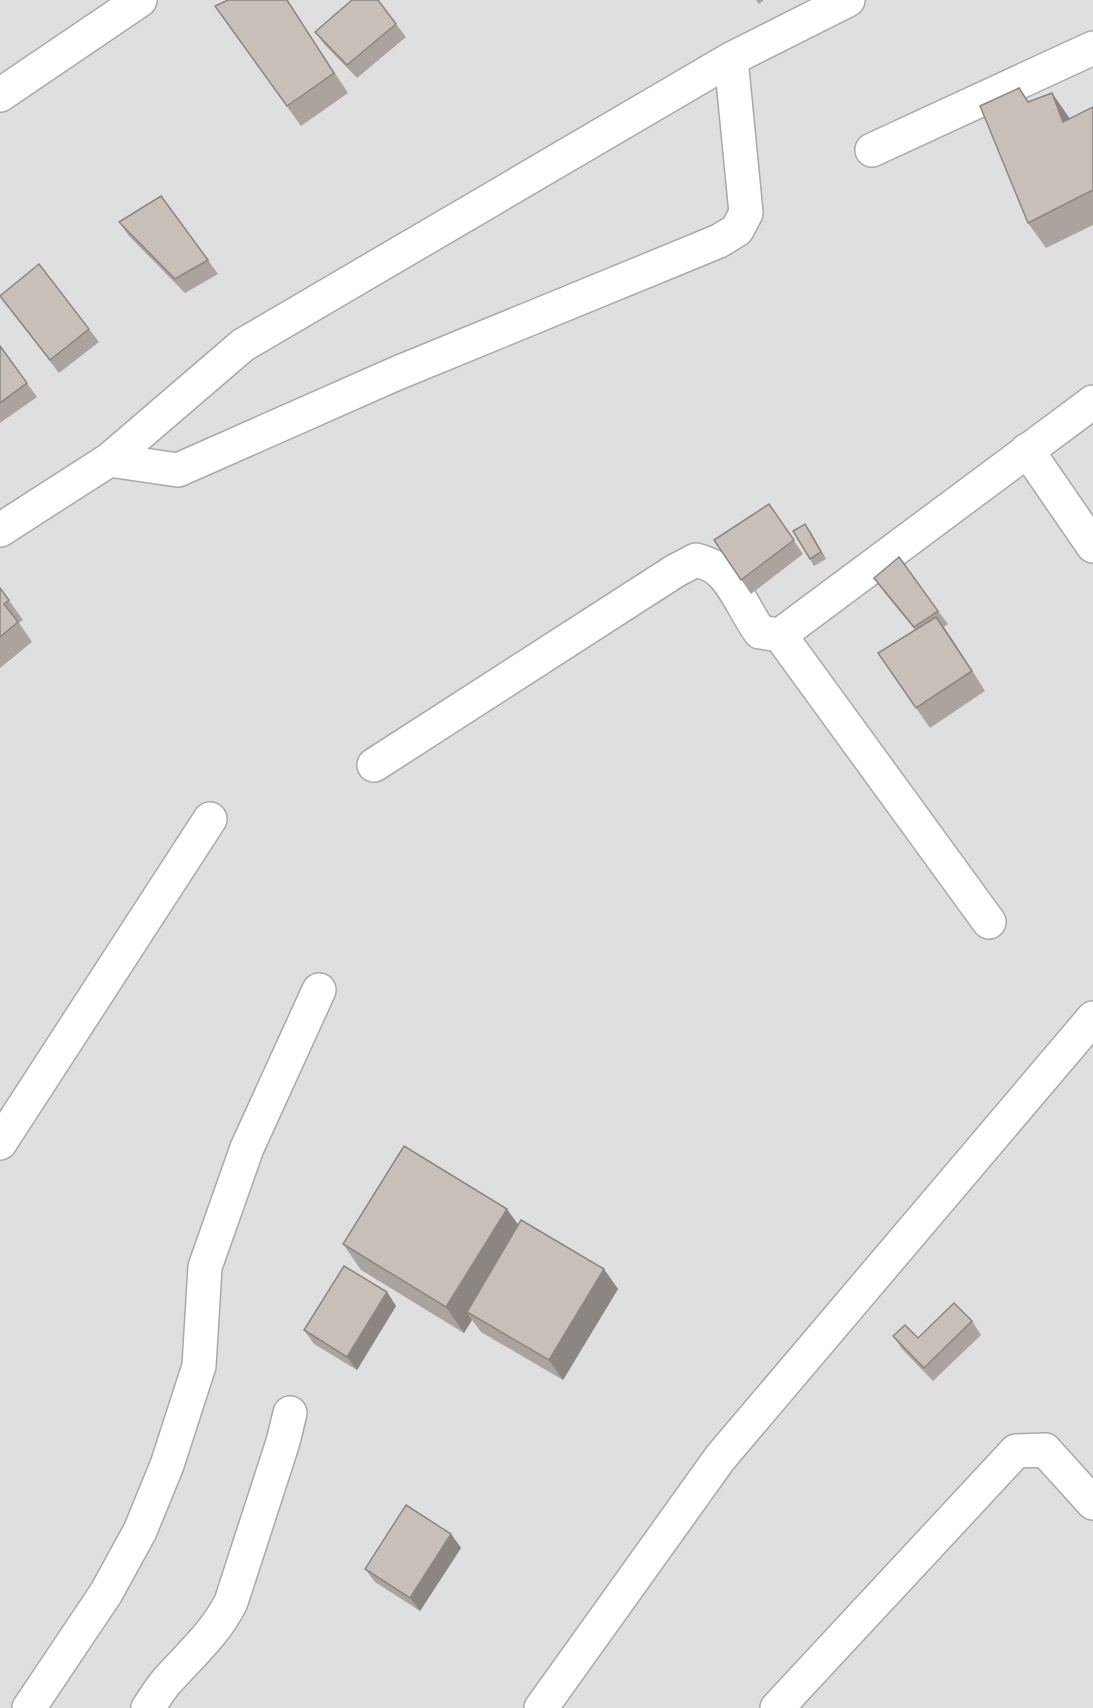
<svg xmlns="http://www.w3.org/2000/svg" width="1093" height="1708" viewBox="0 0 1093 1708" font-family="'Fira Sans',sans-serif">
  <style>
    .residential { fill: #e0dfdf }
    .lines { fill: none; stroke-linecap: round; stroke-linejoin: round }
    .minor-casing { stroke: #a9a9a9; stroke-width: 36 }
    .minor { stroke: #fff; stroke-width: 33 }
    .wall { fill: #aba49e }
    .shaded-wall { fill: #8b8681 }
    .building { fill: #c7bfb8; stroke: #8b8681; stroke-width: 1.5 }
  </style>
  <rect width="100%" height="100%" fill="#f2efe9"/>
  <path class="residential" d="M 0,0 L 1093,0 L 1093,1708 L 0,1708 Z"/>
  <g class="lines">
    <defs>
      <path id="minor" d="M 0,95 L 140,0
        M 872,150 L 1093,48
        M 1027,450 L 1093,546
        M 109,460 L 178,470 L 395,374 L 719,241 L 737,230 L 746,213 L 731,59
        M 0,530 L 109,460 L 243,345 L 731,59 L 848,0
        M 780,635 L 989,922
        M 374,765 L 675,571 L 696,560 C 702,562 709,564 714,567 C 733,578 746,614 760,632 L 780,635 L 1093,402
        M 0,1143 L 210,819
        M 29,1708 L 106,1593 L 140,1531 L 167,1465 L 199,1366 L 205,1267 L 247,1148 L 319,990
        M 148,1708 C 154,1699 160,1689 167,1681 C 190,1655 215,1634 231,1602 L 283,1442 L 290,1413
        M 541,1708 L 720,1458 L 1093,1018
        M 777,1708 L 1016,1451 L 1045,1450 L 1093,1503"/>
    </defs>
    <use href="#minor" class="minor-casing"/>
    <use href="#minor" class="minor"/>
  </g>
  <path class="wall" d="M 228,0 L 287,0 L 348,93 L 301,126 L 215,6 Z
    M 378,0 L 406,37 L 357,78 L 325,45 L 315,32 Z
    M 756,0 L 764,0 L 759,4 Z
    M 1052,93 L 1070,119 L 1093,107 L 1093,225 L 1046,248 L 1028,223 L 1029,102 Z
    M 119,222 L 208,260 L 218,274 L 185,293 L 129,236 Z
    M 0,296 L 89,329 L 99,342 L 59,373 Z
    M 0,346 L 37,397 L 0,423 Z
    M 769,504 L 803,554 L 751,594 L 714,540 Z
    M 810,531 L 826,559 L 814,566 L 810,559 Z
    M 874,578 L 938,611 L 948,624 L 944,627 L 985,691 L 930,728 L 878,653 L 915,630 L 884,592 Z
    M 0,588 L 23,620 L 19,623 L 32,642 L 0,668 Z
    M 518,1225 L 618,1289 L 563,1380 L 481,1332 L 472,1320 L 464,1333 L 361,1270 L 343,1244 Z
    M 387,1292 L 396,1306 L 357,1370 L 314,1344 L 304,1330 Z
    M 972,1321 L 981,1335 L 933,1381 L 903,1350 L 893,1336 L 918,1338 Z
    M 451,1534 L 461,1548 L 420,1611 L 375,1582 L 365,1569 Z"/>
  <path class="shaded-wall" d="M 1052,93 L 1070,119 L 1063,122 Z
    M 805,524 L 810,531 L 826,559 L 821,552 Z
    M 936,617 L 950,636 L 985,691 L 972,671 Z
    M 507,1209 L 525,1234 L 467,1312 L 472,1320 L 464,1333 L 446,1307 Z
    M 604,1269 L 618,1289 L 563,1380 L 549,1360 Z
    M 387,1292 L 396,1306 L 357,1370 L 347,1357 Z
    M 451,1534 L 461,1548 L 420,1611 L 410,1598 Z"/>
  <path class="building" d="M 228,0 L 287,0 L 334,73 L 287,106 L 215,6 Z
    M 352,0 L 378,0 L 396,24 L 347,65 L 315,32 Z
    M 1019,88 L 1028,102 L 1052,93 L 1063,122 L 1093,107 L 1093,190 L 1028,223 L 980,106 Z
    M 161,196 L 208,260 L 175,279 L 119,222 Z
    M 39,264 L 89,329 L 50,360 L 0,296 Z
    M 0,346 L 27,383 L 0,403 Z
    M 769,504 L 794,540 L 741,580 L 714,540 Z
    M 805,524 L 821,552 L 810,559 L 793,531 Z
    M 899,557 L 938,611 L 914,627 L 874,578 Z
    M 0,588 L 9,600 L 4,604 L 18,622 L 0,637 Z
    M 936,617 L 972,671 L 916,708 L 878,653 Z
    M 404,1146 L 507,1209 L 446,1307 L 343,1244 Z
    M 521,1220 L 604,1269 L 549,1360 L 467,1312 Z
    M 344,1266 L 387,1292 L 347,1357 L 304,1330 Z
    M 954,1303 L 972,1321 L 924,1368 L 893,1336 L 905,1325 L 918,1338 Z
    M 406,1505 L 451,1534 L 410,1598 L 365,1569 Z"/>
</svg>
